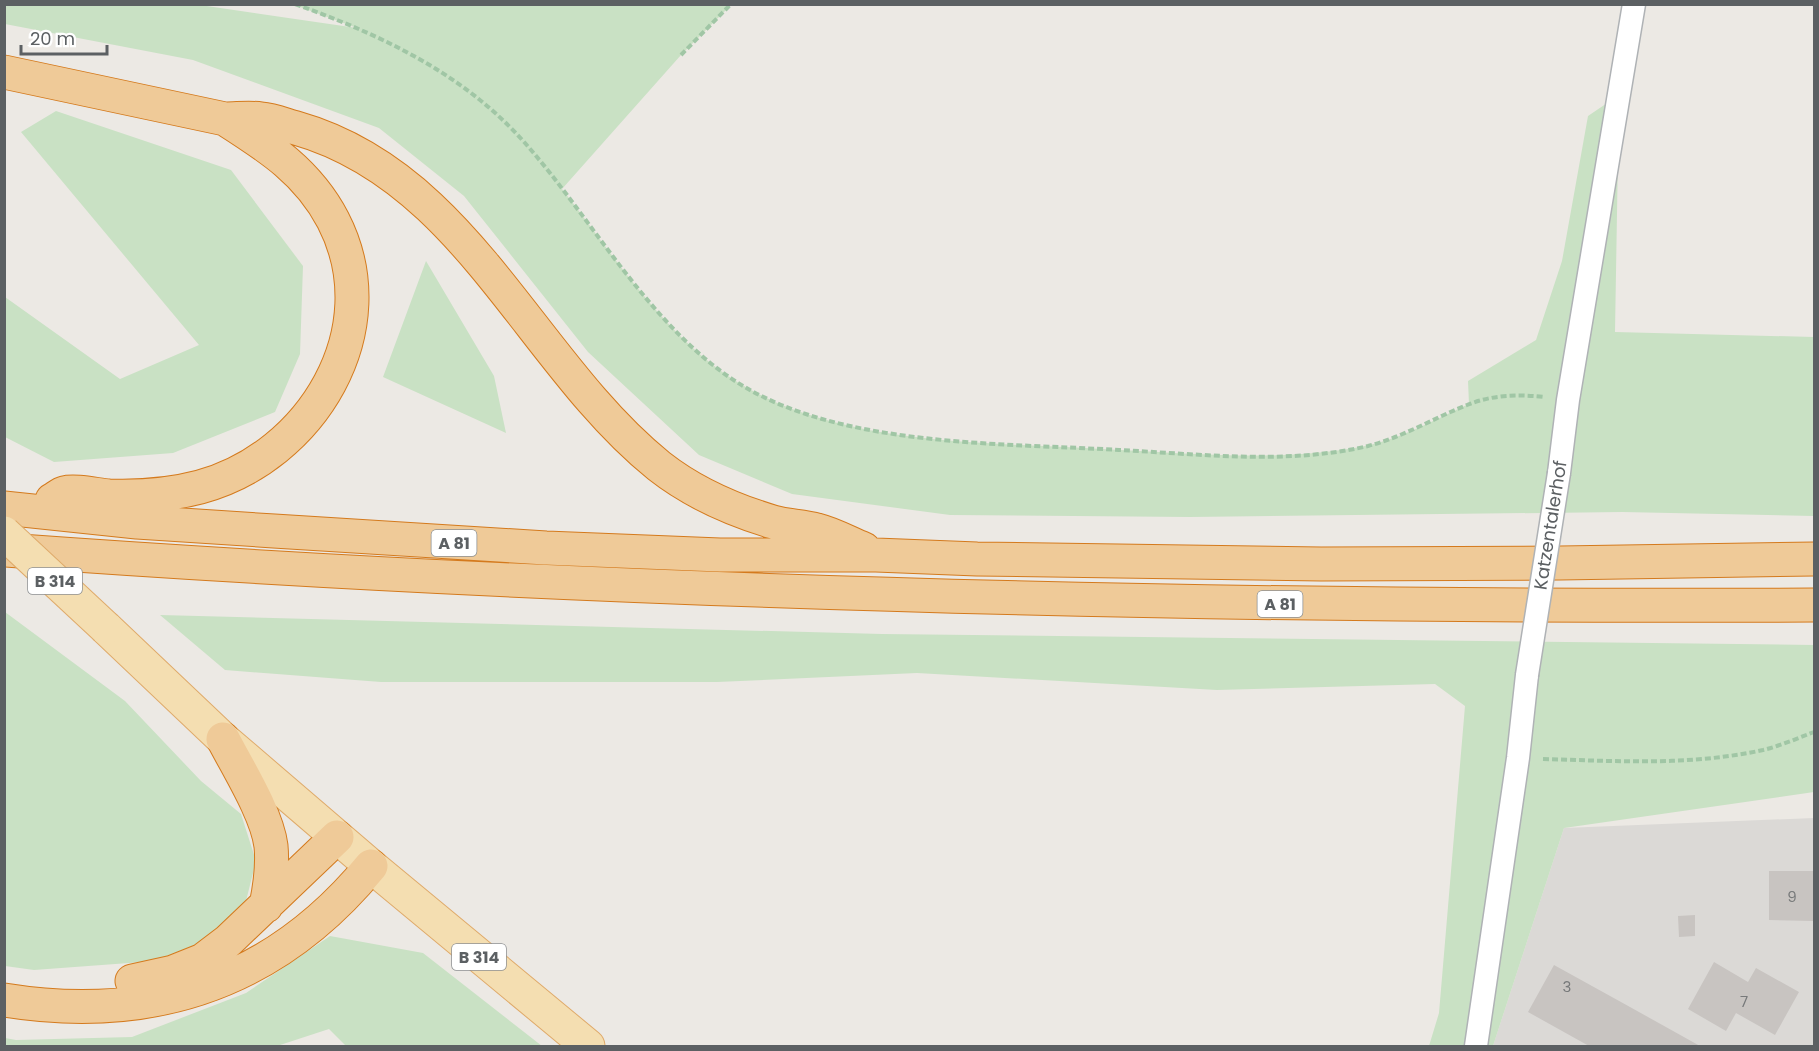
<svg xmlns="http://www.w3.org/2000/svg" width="1819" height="1051" viewBox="0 0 1819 1051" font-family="Poppins,sans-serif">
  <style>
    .industrial { fill: #dbd9d6 }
    .green { fill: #c9e1c4 }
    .building { fill: #c8c4c1 }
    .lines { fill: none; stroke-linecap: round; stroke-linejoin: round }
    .street-casing { stroke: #afb2b5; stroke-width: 25 }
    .primary-casing { stroke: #dfaa6a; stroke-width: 35 }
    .highway-casing { stroke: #d47a1d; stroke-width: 35 }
    .path { stroke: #a0c6a5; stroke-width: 4; stroke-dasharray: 6 3; stroke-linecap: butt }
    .street { stroke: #fff; stroke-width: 22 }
    .primary { stroke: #f4deb1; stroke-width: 33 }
    .highway { stroke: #efca98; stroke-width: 33 }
    .street-bridge-casing { stroke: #afb2b5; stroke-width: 25; stroke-linecap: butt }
    .primary-bridge-casing { stroke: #dfaa6a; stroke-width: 35; stroke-linecap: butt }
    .street-bridge { stroke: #fff; stroke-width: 22 }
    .primary-bridge { stroke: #f4deb1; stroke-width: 33 }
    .labels { text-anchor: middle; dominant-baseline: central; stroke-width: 4.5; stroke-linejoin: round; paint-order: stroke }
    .number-label { font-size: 15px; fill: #77797a }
    .shield { fill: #fff; stroke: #8d9092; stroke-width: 1.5 }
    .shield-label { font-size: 16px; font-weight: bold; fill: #5c6063 }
    .street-label { font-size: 18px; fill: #5c6063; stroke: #fff }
  </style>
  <rect width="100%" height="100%" fill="#ece9e4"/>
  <path class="industrial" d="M 1814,818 L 1814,1046 L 1493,1046 L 1564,828 Z"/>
  <path class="green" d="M 4,5 L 200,5 L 357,28 L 295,5 L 731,5 L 681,55 L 562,189 C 616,258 667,341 744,386 C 845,446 988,442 1102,449 C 1190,453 1277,463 1365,446 C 1401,439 1436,419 1469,404 L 1468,381 L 1536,340 L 1562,261 L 1588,116 L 1619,95 L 1615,332 L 1814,337 L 1814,516 L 1622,512 L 1190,517 L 950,515 L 792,494 L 699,455 L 588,352 L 464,196 L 379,128 L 193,60 L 5,24 Z
    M 56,111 L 231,170 L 303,266 L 300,354 L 275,412 L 173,453 L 54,462 L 5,437 L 5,297 L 120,379 L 199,345 L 21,132 Z
    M 426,261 L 494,376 L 506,433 L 383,377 Z
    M 5,612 L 125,701 L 201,781 L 241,814 L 256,861 L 246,901 L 212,938 L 156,961 L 34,970 L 5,966 Z
    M 160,615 L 882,634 L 1814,645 L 1814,792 L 1564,828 L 1493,1046 L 1429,1046 L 1439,1013 L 1465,706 L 1435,684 L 1217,690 L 917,673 L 717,682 L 381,682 L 225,670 Z
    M 330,936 L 423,953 L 542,1046 L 346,1046 L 329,1029 L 277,1046 L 5,1046 L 5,1038 L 16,1040 L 132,1037 L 246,993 Z"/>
  <path class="building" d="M 1769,871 L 1814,871 L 1814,921 L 1769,920 Z
    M 1695,915 L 1695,936 L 1679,937 L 1678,916 Z
    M 1714,962 L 1748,982 L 1756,968 L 1799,992 L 1775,1035 L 1736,1013 L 1726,1031 L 1688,1009 Z
    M 1554,965 L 1630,1007 L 1700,1046 L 1589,1046 L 1528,1012 Z"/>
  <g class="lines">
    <defs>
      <path id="street" d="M 1559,473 L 1568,400 L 1634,4
        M 1476,1046 L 1518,758 L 1527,675"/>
      <path id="primary" d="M 106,628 L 223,739 L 371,866 L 588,1046"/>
      <path id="highway" d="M 4,72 L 225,119 C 237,119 250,117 261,119 C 273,120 285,125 296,128 C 466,176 530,362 659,466 C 692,492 733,510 773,522 C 787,526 803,526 817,530 C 833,534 849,543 864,549
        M 52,500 C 56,498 60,494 64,493 C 75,490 97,495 109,496 C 139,497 170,495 200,487 C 311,457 390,330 333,220 C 308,172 269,147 225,119
        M 4,508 L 137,522 L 274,531 L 546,548 L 720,555 L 876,555 L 977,559 L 1321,564 L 1560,563 L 1814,559
        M 6,550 C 608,594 1211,608 1814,605
        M 223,739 C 238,768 267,814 271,846 C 273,866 270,886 266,906
        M 132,981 L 173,972 L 203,960 L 228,941 L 337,837
        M 4,1000 C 153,1024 275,983 371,866"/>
    </defs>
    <use href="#street" class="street-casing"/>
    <use href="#primary" class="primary-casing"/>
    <use href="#highway" class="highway-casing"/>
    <path class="path" d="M 295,4 C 381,35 463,73 525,143 C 594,221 652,331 743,386 C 845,447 1003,443 1119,450 C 1201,454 1287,465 1368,446 C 1403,437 1434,418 1467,405 C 1491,395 1518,394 1544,397
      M 681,55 L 731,4
      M 1543,759 C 1617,761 1690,766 1763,750 C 1780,746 1798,738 1814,732"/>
    <use href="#street" class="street"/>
    <use href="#primary" class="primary"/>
    <use href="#highway" class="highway"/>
    <defs>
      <path id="street-bridge" d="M 1527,675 L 1559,473"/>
      <path id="primary-bridge" d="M 4,533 L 106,628"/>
    </defs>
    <use href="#street-bridge" class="street-bridge-casing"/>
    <use href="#primary-bridge" class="primary-bridge-casing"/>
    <use href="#street-bridge" class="street-bridge"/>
    <use href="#primary-bridge" class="primary-bridge"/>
  </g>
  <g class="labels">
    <g class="number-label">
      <text x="1792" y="896">9</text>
      <text x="1567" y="986">3</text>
      <text x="1744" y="1001">7</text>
    </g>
    <g class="shield">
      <rect x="431.5" y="530" width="45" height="26" rx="4.5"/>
      <rect x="28" y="568" width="54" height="26" rx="4.5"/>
      <rect x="1257.5" y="591" width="45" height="26" rx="4.5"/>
      <rect x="452" y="944" width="54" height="26" rx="4.5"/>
    </g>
    <g class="shield-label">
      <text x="454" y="543">A 81</text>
      <text x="55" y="581">B 314</text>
      <text x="1280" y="604">A 81</text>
      <text x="479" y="957">B 314</text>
    </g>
    <g class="street-label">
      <text transform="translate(1550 525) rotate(-81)">Katzentalerhof</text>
    </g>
  </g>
  <rect width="1819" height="1051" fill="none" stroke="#5c6063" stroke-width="12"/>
  <path d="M21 45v9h86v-9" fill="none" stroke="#5c6063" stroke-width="3"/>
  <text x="30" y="45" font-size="18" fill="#5c6063" stroke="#ffffff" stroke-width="4.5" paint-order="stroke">20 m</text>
</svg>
